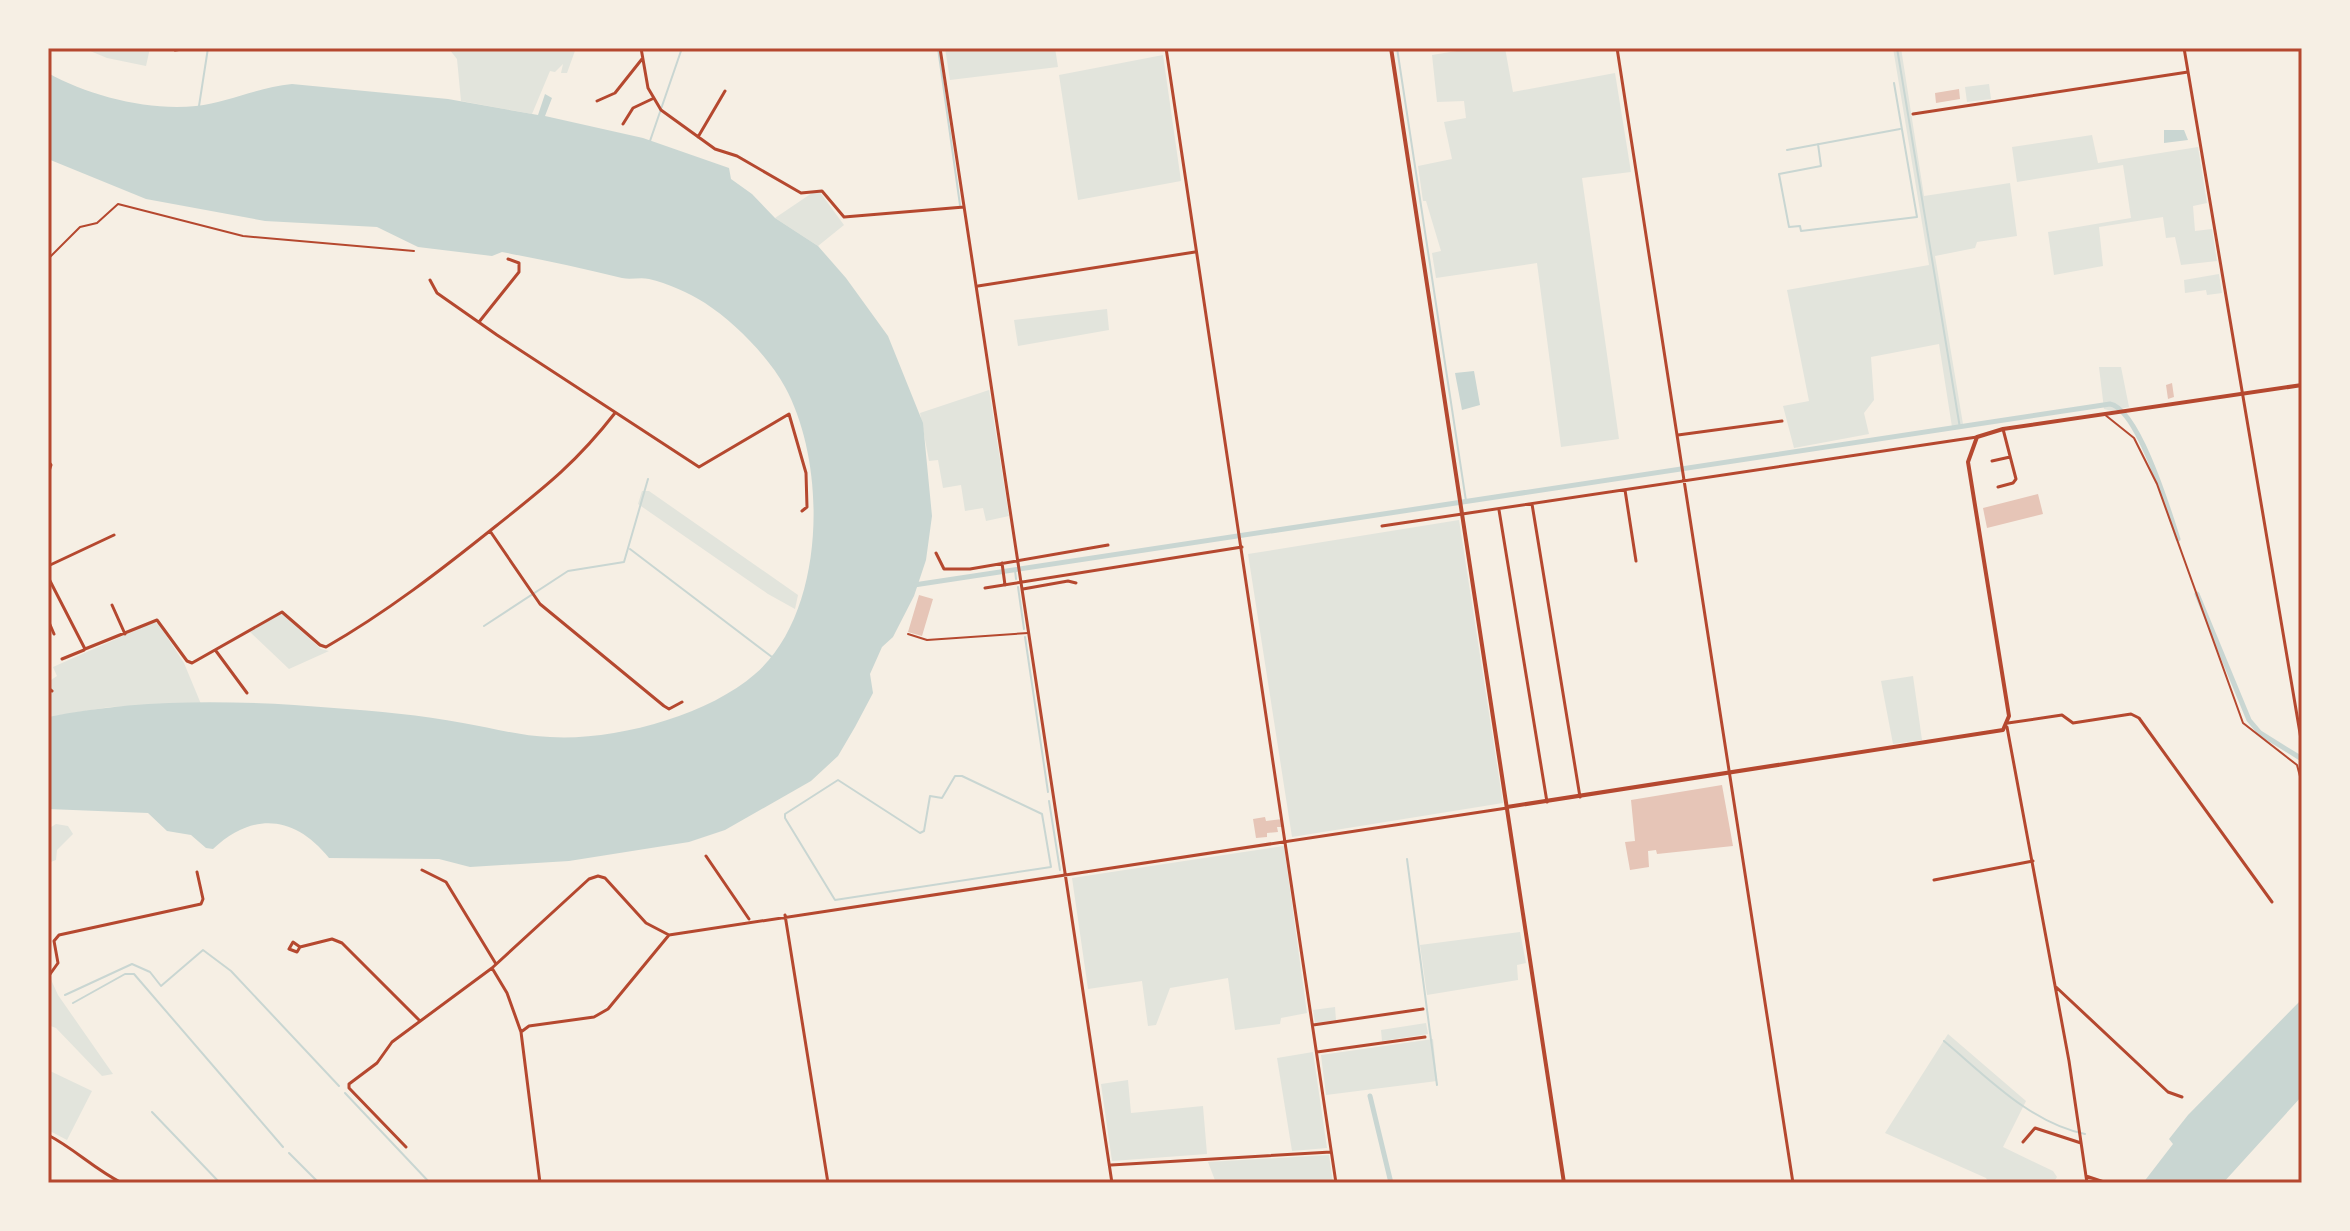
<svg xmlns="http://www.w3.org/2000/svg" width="2350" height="1231" viewBox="0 0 2350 1231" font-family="Barlow,sans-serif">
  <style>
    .green { fill: #e2e4dc }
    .water { fill: #c9d6d2 }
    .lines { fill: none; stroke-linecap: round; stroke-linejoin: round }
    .stream { stroke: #c9d6d2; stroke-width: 2 }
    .canal { stroke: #c9d6d2; stroke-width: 5 }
    .building { fill: #e6c5b7 }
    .path { stroke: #b5482f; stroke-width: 2 }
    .service { stroke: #b5482f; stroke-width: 2 }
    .minor { stroke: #b5482f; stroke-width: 3 }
    .tertiary { stroke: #b5482f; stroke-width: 4 }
    .neatline { fill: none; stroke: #b5482f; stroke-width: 3 }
  </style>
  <rect width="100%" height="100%" fill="#f6efe4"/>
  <path class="green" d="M 83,48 L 150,48 L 146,66 L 107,58 Z
    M 576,48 L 567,73 L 561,73 L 563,64 L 555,72 L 550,71 L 532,114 L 461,101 L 457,59 L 449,49 Z
    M 945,48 L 1055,48 L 1058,67 L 950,80 Z
    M 1475,48 L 1505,48 L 1513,92 L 1615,73 L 1631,172 L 1582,178 L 1619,439 L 1561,447 L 1537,263 L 1436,278 L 1432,253 L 1441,251 L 1426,201 L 1423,201 L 1418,166 L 1452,159 L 1444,122 L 1466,118 L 1464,101 L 1437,102 L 1432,55 Z
    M 1893,48 L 1901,48 L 1924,196 L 2010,183 L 2017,236 L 1977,242 L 1975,248 L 1935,256 L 1963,424 L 1952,427 L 1939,344 L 1871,357 L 1874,400 L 1864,413 L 1869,434 L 1794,448 L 1783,406 L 1809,401 L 1787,290 L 1929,265 Z
    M 1163,55 L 1181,181 L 1078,200 L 1059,75 Z
    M 1989,84 L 1991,99 L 1967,102 L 1965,87 Z
    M 2092,135 L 2098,163 L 2198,147 L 2207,203 L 2193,206 L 2195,231 L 2212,229 L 2217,261 L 2181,265 L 2175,237 L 2166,238 L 2163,217 L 2099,227 L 2103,266 L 2054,275 L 2048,232 L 2131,218 L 2123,165 L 2017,182 L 2012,147 Z
    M 815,191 L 819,191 L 844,225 L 818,246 L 775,218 Z
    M 2219,274 L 2222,293 L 2207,295 L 2206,290 L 2185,293 L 2184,280 Z
    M 1107,309 L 1109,330 L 1018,346 L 1014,320 Z
    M 2099,367 L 2121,367 L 2129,407 L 2112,411 L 2104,409 Z
    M 989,390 L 1009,516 L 986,521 L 983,508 L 965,511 L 961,485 L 943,488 L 938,460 L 929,461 L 920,413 Z
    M 642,491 L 649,491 L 798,595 L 795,609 L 768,594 L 638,504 Z
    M 1459,520 L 1503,803 L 1292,837 L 1248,554 Z
    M 281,613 L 321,649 L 329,651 L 289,669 L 250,632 Z
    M 152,623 L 158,623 L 184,663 L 201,704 L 110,707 L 48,717 L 48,682 L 57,676 L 53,667 Z
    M 1913,676 L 1922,740 L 1893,744 L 1881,681 Z
    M 56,824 L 68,826 L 73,834 L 57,850 L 56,860 L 48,863 L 48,829 Z
    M 1284,846 L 1307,1013 L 1281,1018 L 1280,1024 L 1235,1030 L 1228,978 L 1170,988 L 1156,1025 L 1148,1026 L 1142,981 L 1088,989 L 1072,878 Z
    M 1520,932 L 1526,963 L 1517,965 L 1518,980 L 1427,995 L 1420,945 Z
    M 48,973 L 58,995 L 113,1074 L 102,1076 L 56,1028 L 48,1025 Z
    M 1335,1007 L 1336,1020 L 1315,1023 L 1313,1010 Z
    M 1426,1023 L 1428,1034 L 1382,1041 L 1381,1030 Z
    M 1948,1034 L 2026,1101 L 2003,1147 L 2053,1171 L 2057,1177 L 2053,1183 L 1989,1183 L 1986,1178 L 1885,1133 Z
    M 1433,1039 L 1437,1081 L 1326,1095 L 1321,1055 Z
    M 1313,1052 L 1327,1148 L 1292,1151 L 1277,1058 Z
    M 48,1070 L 92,1091 L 67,1140 L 48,1130 Z
    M 1128,1080 L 1131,1113 L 1203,1106 L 1207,1154 L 1112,1161 L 1101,1084 Z
    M 1329,1155 L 1333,1183 L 1216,1183 L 1208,1162 Z"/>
  <path class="water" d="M 48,73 C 89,96 148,111 196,106 C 229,102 259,87 292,84 L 448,99 L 538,115 L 545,94 L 552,98 L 545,116 L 643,138 L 729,168 L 731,179 L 752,194 L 775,218 L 818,246 L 846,278 L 888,336 L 923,423 L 932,516 L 926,560 L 914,596 L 893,637 L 882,647 L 870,674 L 873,693 L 855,727 L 838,756 L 811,781 L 725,830 L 689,842 L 569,861 L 470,867 L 439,859 L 329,858 C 295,816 254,811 213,849 L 206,848 L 191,835 L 167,831 L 148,813 L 48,809 L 48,717 C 141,698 239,700 334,708 C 377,711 421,715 463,723 C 493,728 520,736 550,737 C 614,741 707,716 755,674 C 826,613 828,466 785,387 C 768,356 734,322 705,303 C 689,293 667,283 649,279 C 640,277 631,280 622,278 C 582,268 543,260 502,252 L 492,256 L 418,247 L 377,227 L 265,221 L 146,199 L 48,159 Z
    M 2164,130 L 2184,130 L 2188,140 L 2164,143 Z
    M 1474,371 L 1480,405 L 1462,410 L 1455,373 Z
    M 2302,999 L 2302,1096 L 2223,1183 L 2143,1183 L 2173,1144 L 2169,1139 L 2188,1115 Z"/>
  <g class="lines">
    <path class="stream" d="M 938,48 L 960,205
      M 1397,48 L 1466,501
      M 1897,48 L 1960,428
      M 199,106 L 208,48
      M 650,141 L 682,48
      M 1818,144 L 1821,166 L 1779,174 L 1789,227 L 1800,226 L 1801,231 L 1917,217 L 1894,83
      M 1787,150 L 1900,129
      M 630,549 L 772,657
      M 1015,570 L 1016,579
      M 1018,587 L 1024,629
      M 484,626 L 568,571 L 624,562 L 648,479
      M 1025,637 L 1048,792
      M 955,776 L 962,776 L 1042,814 L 1051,867 L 835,900 L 785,818 L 785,814 L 838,780 L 920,833 L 924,831 L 930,796 L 942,798 Z
      M 1049,801 L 1060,870
      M 1407,859 L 1437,1085
      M 65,995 L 132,964 L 150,972 L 161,986 L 203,950 L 231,971 L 339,1086
      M 73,1003 L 125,974 L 134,974 L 283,1147
      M 1944,1041 C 1986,1076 2030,1123 2085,1134
      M 345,1093 L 430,1183
      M 152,1112 L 220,1183
      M 289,1153 L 319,1183"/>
    <path class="canal" d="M 914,585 L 2110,404 C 2138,409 2169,511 2178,539
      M 2197,594 L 2249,720 L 2260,733 L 2302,759
      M 1370,1096 L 1391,1183"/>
  </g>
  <path class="building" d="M 1959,89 L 1960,99 L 1936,103 L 1935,93 Z
    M 2172,383 L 2174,397 L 2168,399 L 2166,385 Z
    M 2038,494 L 2043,514 L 1987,528 L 1983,508 Z
    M 919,595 L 933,599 L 922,636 L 908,632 Z
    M 1722,785 L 1733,846 L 1657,854 L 1656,850 L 1648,851 L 1649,867 L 1630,870 L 1625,842 L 1635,841 L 1631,800 Z
    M 1265,817 L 1266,821 L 1282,819 L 1283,827 L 1277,827 L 1278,832 L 1267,833 L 1267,837 L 1256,838 L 1253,819 Z"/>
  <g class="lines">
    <path class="path" d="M 48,259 L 80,227 L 97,223 L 118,204 L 243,236 L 414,251"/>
    <path class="service" d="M 2104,414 L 2134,438 L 2157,484 L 2243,723 L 2297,765 L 2302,784
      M 908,634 L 927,640 L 1028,633"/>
    <path class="minor" d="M 641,48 L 648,88 L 661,110 L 715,149 L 737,156 L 801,193 L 822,191 L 844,217 L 964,207
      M 940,48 L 1112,1183
      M 1166,48 L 1336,1183
      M 1617,48 L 1793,1183
      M 2184,48 L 2302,745
      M 175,50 L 190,48
      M 597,101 L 615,93 L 642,59
      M 1913,114 L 2188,72
      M 623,124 L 633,108 L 652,99
      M 698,137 L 725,91
      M 430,280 L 437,293 L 497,335 L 699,467 L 789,414 L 806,473 L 807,507 L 802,511
      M 978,286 L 1195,252
      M 479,322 L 519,272 L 519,263 L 508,259
      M 1678,435 L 1782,421
      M 48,461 L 51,465 L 48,474
      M 1992,461 L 2010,457
      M 1998,487 L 2013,483 L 2016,479 L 2003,429
      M 1625,490 L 1636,561
      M 1532,504 L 1580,797
      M 1499,510 L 1547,802
      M 1382,526 L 1977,437
      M 490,531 L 540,604 L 664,706 L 669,709 L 682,702
      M 936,553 L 944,569 L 970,569 L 1108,545
      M 1002,563 L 1005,585
      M 48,566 L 114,535
      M 48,577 L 85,649 L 157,620 L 187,661 L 192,663 L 282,612 L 320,645 L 326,647 C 387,612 441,570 496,526 C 545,487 576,463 615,413
      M 985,588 L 1242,547
      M 1023,589 L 1068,581 L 1076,583
      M 112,605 L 125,634
      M 48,620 L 54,634
      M 216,651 L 247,693
      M 62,659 L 84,650
      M 48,688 L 52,691
      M 2008,723 L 2062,715 L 2073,723 L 2131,714 L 2139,718 L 2272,902
      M 2007,727 L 2069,1061 L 2087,1183
      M 706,856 L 749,919
      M 422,870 L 446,882 L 496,964
      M 1934,880 L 2033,861
      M 785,915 L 828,1183
      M 300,947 L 293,942 L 289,949 L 297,952 L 300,947 L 332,939 L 342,943 L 420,1021
      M 492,968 L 507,993 L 521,1032
      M 48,977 L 58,963 L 54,941 L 59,935 L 201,904 L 203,899 L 197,872
      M 2056,987 L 2168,1092 L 2182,1097
      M 1313,1025 L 1423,1009
      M 1317,1052 L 1425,1037
      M 48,1135 C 75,1149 94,1169 122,1183
      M 2023,1142 L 2035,1128 L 2081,1143
      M 406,1147 L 349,1088 L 349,1084 L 377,1063 L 392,1042 L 492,968 L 589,879 L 598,876 L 605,878 L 646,923 L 669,935
      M 1111,1165 L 1331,1152
      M 2086,1176 L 2107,1183
      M 540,1183 L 521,1032 L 529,1026 L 594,1017 L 608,1009 L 669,935 L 1507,808"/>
    <path class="tertiary" d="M 1391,48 L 1564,1183
      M 1507,807 L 2003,730 L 2009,716 L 1968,462 L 1977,437 L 2003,429 L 2302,385"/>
  </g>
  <rect width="2350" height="1231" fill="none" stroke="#f6efe4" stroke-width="100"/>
  <rect x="50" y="50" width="2250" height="1131" class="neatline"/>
</svg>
